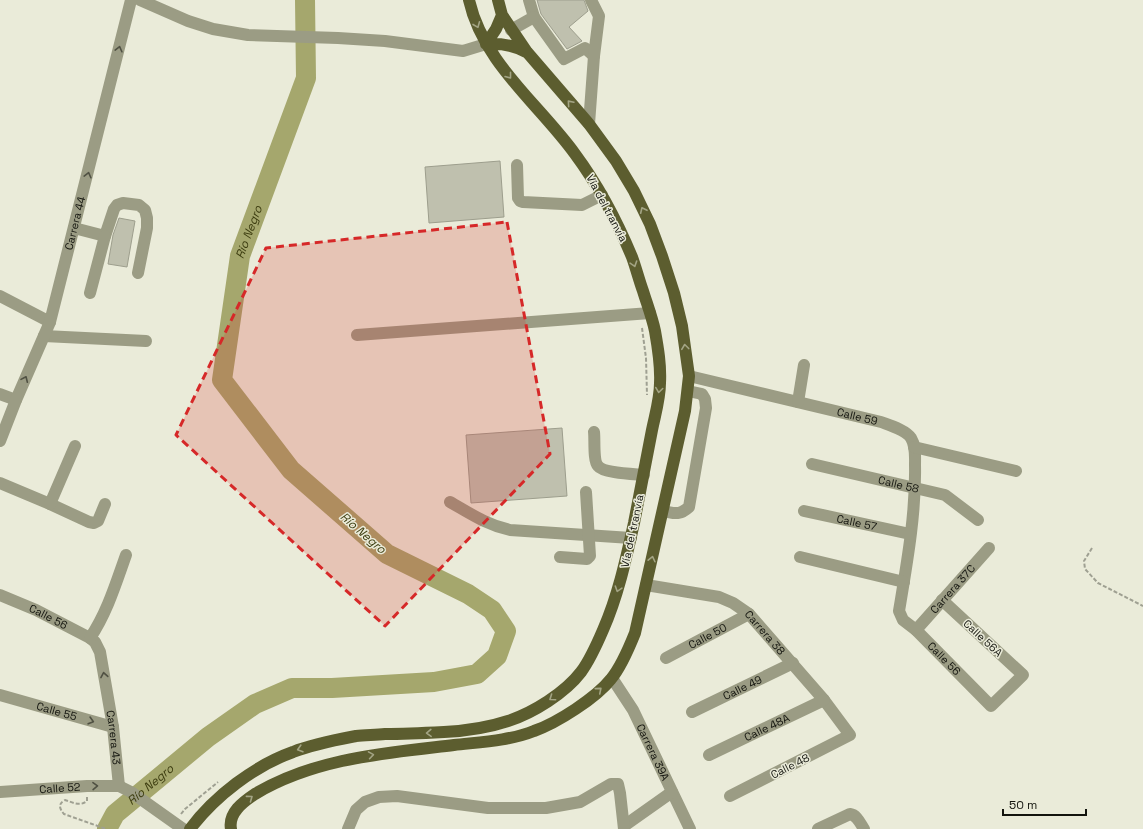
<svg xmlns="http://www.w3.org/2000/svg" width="1143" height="829" viewBox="0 0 1143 829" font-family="'Space Grotesk',sans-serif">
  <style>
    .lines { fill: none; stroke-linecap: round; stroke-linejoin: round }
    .river { stroke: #a5a76d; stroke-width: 20 }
    .building { fill: #bfc0ae; stroke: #9d9e8d }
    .path { stroke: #9fa092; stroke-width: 2; stroke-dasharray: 4 2; stroke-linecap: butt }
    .minor { stroke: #9b9c84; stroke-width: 12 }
    .major { stroke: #5c5d2f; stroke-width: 12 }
    .oneway { stroke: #a3a484 }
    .oneway2 { stroke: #505143 }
    .marked { fill: #d62828; fill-opacity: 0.2; stroke: #d62828; stroke-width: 3; stroke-dasharray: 8 5; stroke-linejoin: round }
    .labels { text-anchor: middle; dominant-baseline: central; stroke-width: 3; stroke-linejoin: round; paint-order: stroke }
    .street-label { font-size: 11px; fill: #13140e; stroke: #eaebd9 }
    .water-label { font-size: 12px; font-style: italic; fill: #3d3d10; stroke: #eaebd9 }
  </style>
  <rect width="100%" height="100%" fill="#eaebd9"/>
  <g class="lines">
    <path class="river" id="s1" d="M 107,829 L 115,814 L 208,737 L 255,704 L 292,688 L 332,688 L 434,682 L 477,674 L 497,656 L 506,631 L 492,610 L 468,594 L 387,554 L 291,470 L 222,380 L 240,256 L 306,78 L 305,0"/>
  </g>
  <path class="building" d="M 537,0 L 584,0 L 588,11 L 569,27 L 582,41 L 567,49 L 541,14 Z
    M 500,161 L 504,217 L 429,223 L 425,167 Z
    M 119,218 L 135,221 L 127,267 L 108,264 L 113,235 Z
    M 562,428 L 567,496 L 471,503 L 466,435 Z"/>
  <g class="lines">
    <path class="path" d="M 642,328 L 646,358 L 647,395
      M 1092,548 L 1084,561 L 1085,569 L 1098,583 L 1143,606
      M 87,797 L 87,801 C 80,807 72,802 65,800 C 58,804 59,808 64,814 L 106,829
      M 181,814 L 185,809 L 218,782"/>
    <g class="minor">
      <path d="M 140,0 L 188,21 L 213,29 L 248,35 L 338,38 L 385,41 L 463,51 L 486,44"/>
      <path d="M 529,0 L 534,17 L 564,59 L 585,48 L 594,56"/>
      <path d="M 511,30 L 534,17"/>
      <path d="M 589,124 L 594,56 L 599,16 L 591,0"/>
      <path d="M 517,165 L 518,198 L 520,201 L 523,202 L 582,205 L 602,195"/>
      <path d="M 74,228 L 105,236 L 114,209 L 117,205 L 123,203 L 139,205 L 145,210 L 147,218 L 147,228 L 138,273"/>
      <path d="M 90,293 L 105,236"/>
      <path d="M 0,296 L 50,322"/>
      <path d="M 357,335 L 650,313"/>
      <path d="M 44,336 L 146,341"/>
      <path id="s2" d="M 689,376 L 881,422 C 889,425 906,430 911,438 C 916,446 915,456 915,465 C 916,513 907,563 899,611 L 903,620 L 916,630 L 991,706 L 1023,675 L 942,600"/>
      <path d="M 0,394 L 16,400"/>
      <path d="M 798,402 L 804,365"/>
      <path d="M 594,432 C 595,439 593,461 598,466 C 603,473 634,474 644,475"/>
      <path id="s3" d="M 0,441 L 16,400 L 50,322 L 131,0"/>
      <path d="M 914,447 L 1016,471"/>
      <path id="s4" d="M 812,464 L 945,495 L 978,520"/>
      <path d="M 0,483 L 50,504 L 89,522 L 94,523 L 98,521 L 105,504"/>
      <path d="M 450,502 C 471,514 487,525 510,530 L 631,538"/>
      <path d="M 50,504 L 75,446"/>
      <path d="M 663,511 C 675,513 679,516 689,507 L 706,408 L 705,399 L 702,394 L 688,391"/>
      <path id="s5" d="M 804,511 L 910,534"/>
      <path d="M 560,557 L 587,559 L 590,556 L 586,492"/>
      <path d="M 800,557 L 904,582"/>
      <path id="s6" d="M 646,585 L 719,597 L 733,603 L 749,614 L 824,700 L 850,735 L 730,796"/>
      <path id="s7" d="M 0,595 L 36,610 L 90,638 L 95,642 L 100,652 L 113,727 L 119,786"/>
      <path id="s8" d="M 916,630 L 989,548"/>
      <path d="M 90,638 C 107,613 116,583 126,555"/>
      <path id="s9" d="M 666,658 L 749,614"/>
      <path id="s10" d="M 612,678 L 633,710 L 690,829"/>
      <path id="s11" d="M 0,695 L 113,727"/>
      <path id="s12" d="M 692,712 L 793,663"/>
      <path id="s13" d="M 709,755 L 824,700"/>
      <path id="s14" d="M 0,792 L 87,786 L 119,786 L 131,792 L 183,829"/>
      <path d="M 624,826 L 672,792"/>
      <path d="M 348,829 L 356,810 L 365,802 L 379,797 L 397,796 L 488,808 L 546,808 L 580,802 L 611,784 L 618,784 L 620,793 L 624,829"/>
      <path d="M 818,829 L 850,814 C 857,815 860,823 864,829"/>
    </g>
    <path class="major" d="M 486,44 C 501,43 513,45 526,52
      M 486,44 L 496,29 L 502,15
      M 190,829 C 215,796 254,766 293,752 C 313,744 335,740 356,736 C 365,735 375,735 385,734 C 405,734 425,733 444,732 C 464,731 490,727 508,721 C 533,713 565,693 581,672 C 590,660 597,644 603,630 C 618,596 626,559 634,523 C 640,492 646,461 652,430 C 655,415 660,399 660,383 C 661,365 658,348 655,331 C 652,317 647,304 643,291 C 639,280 636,268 632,257 C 617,221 598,185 575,154 C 539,104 483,63 469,0
      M 231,829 C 228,813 243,802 255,794 C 315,758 386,753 454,745 C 480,742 509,741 534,731 C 557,723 596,698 611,679 C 621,667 629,648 635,633 L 685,411 L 689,376 L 682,326 L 674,293 L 662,256 L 650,224 L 634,191 L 616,161 L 589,124 L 527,52 L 502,15 L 498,0"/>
  </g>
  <defs><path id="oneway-chevron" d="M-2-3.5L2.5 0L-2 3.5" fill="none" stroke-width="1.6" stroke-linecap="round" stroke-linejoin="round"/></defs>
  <g class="oneway">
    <use href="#oneway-chevron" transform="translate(477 25) rotate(68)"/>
    <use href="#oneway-chevron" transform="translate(509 76) rotate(52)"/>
    <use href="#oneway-chevron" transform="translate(570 103) rotate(-131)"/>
    <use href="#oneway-chevron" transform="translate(643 210) rotate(-115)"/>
    <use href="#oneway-chevron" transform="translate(634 264) rotate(72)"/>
    <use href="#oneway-chevron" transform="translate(685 347) rotate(-97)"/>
    <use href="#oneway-chevron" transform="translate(659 390) rotate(98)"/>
    <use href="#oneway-chevron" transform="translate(652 559) rotate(-77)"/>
    <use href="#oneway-chevron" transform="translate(618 589) rotate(108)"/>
    <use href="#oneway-chevron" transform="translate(599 690) rotate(-40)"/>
    <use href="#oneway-chevron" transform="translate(552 698) rotate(145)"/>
    <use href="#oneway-chevron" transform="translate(429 733) rotate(178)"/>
    <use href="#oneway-chevron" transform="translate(300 749) rotate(163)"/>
    <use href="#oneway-chevron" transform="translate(371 755) rotate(-9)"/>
    <use href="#oneway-chevron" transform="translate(250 798) rotate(-36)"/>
  </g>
  <g class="oneway2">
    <use href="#oneway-chevron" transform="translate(119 49) rotate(-76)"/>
    <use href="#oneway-chevron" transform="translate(88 175) rotate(-76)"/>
    <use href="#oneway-chevron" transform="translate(25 379) rotate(-66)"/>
    <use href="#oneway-chevron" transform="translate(104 675) rotate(-100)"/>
    <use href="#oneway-chevron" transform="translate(91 721) rotate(16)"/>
    <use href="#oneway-chevron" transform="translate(95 786) rotate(-1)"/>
  </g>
  <path class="marked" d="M 507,222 L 550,454 L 385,626 L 176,435 L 266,248 Z"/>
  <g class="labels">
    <g class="street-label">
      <text transform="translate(607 208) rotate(62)">Vía del tranvía</text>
      <text stroke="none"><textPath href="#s3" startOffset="231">Carrera 44</textPath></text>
      <text stroke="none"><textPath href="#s2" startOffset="173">Calle 59</textPath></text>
      <text stroke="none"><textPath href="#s4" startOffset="89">Calle 58</textPath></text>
      <text stroke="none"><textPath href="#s5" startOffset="54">Calle 57</textPath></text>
      <text transform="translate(632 531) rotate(-78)">Vía del tranvía</text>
      <text stroke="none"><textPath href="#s8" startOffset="55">Carrera 37C</textPath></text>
      <text stroke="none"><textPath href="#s7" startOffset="53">Calle 56</textPath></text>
      <text stroke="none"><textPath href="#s6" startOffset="133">Carrera 38</textPath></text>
      <text stroke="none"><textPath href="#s9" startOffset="47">Calle 50</textPath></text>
      <text transform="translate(983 638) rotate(43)">Calle 56A</text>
      <text stroke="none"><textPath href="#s2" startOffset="473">Calle 56</textPath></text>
      <text stroke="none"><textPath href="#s12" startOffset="56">Calle 49</textPath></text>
      <text stroke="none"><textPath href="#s11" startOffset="59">Calle 55</textPath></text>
      <text stroke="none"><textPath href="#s13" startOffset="64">Calle 48A</textPath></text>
      <text stroke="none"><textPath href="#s7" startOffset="204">Carrera 43</textPath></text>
      <text stroke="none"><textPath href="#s10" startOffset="85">Carrera 39A</textPath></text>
      <text transform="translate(790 766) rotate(-27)">Calle 48</text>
      <text stroke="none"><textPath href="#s14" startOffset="60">Calle 52</textPath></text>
    </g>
    <g class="water-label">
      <text stroke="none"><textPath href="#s1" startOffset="1011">Río Negro</textPath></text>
      <text transform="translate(363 533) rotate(41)">Río Negro</text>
      <text stroke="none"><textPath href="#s1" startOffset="63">Río Negro</textPath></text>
    </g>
  </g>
  <path d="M1003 809v6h83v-6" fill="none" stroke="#13140e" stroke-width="2"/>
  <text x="1009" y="809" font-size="12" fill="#13140e" stroke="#eaebd9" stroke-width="3" paint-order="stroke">50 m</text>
</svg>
